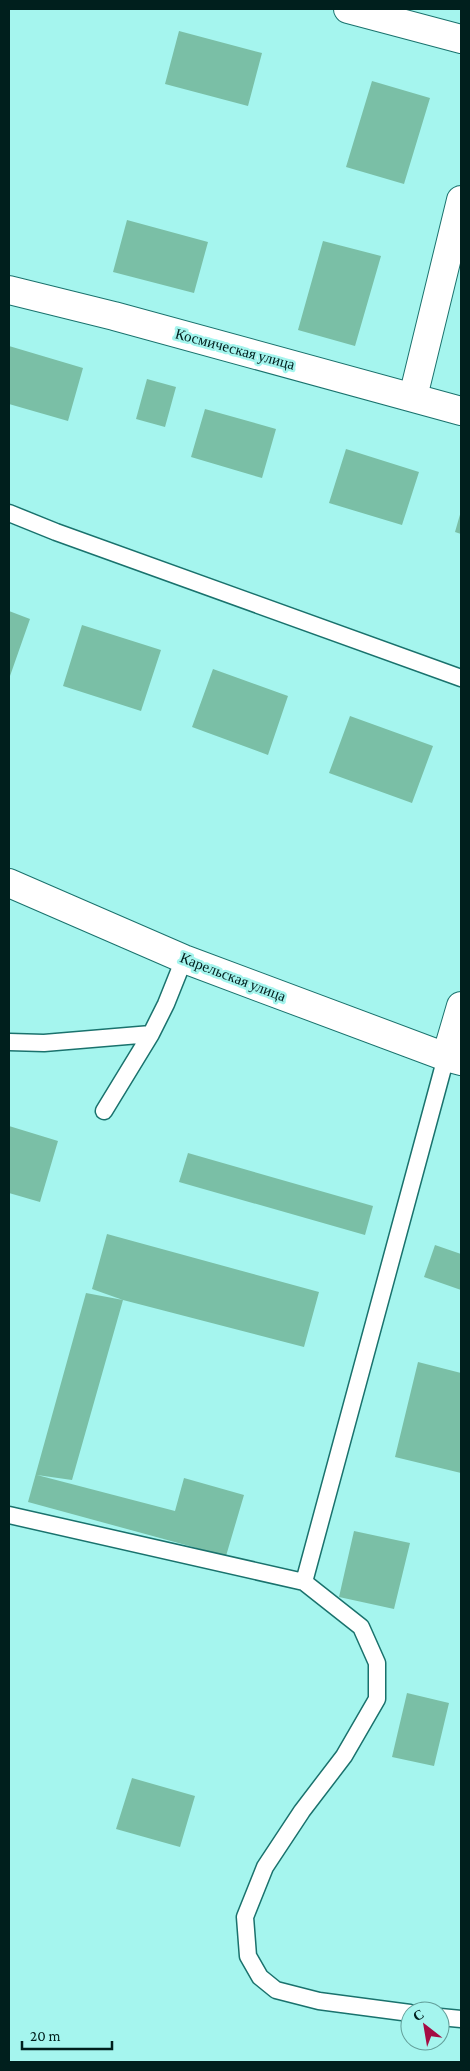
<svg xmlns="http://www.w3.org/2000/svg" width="470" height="2071" viewBox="0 0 470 2071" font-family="'Crimson Pro',serif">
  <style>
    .building { fill: #7abfa6 }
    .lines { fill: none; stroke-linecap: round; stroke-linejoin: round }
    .lane-casing { stroke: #1a726d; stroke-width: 19 }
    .street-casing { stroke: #1a726d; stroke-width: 30 }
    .secondary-casing { stroke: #1a726d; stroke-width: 30 }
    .lane { stroke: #fff; stroke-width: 16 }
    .street { stroke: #fff; stroke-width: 28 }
    .secondary { stroke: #fff; stroke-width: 28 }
    .labels { text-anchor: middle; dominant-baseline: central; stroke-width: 5; stroke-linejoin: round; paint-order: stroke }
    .street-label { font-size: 15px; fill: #001f1d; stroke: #a5f5ee }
  </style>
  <rect width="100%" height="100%" fill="#a5f5ee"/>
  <path class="building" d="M 179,31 L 262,53 L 248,106 L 165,84 Z
    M 372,81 L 430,98 L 404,184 L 346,167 Z
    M 127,220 L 208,242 L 194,293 L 113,272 Z
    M 323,241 L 381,256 L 355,346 L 298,330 Z
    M 9,346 L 83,368 L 68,421 L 9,404 Z
    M 147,379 L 176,387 L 165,427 L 136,419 Z
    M 205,409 L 276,429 L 262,478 L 191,457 Z
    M 346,449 L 419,472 L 402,525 L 329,503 Z
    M 461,511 L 461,534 L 455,532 Z
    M 9,611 L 30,619 L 10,676 L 9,675 Z
    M 82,625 L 161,650 L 141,711 L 63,686 Z
    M 213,669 L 288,696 L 268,755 L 192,727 Z
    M 350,716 L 433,746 L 412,803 L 329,773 Z
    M 9,1126 L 58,1141 L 40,1202 L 9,1193 Z
    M 188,1153 L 373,1206 L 365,1235 L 179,1182 Z
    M 107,1234 L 319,1292 L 304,1347 L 123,1300 L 92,1289 Z
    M 435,1245 L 461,1254 L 461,1290 L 424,1277 Z
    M 86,1293 L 123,1300 L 72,1480 L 37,1475 L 175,1511 L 184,1478 L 244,1495 L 226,1556 L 28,1502 Z
    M 418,1362 L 461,1373 L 461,1473 L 395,1457 Z
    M 354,1531 L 410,1543 L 394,1609 L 339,1597 Z
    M 407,1693 L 449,1703 L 434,1766 L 392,1757 Z
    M 132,1778 L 195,1796 L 180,1847 L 116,1829 Z"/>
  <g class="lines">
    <defs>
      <path id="lane" d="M 9,513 L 56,532 L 461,678
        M 9,1042 L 44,1043 L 151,1034
        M 104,1111 L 151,1034 L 166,1004 L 184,959
        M 9,1515 L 304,1582 L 361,1627 L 377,1663 L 377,1699 L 344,1756 L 302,1811 L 265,1867 L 245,1917 L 248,1956 L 260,1977 L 276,1990 L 319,2001 L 410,2013
        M 304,1582 L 446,1057
        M 440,2017 L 461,2019"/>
      <path id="street" d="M 348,9 L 461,39
        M 9,290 L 114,316 L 461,411
        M 413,397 L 461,200
        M 446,1057 L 461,1006"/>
      <path id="secondary" d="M 9,883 L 184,959 L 446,1057 L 461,1061"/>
    </defs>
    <use href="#lane" class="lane-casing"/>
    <use href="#street" class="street-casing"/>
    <use href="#secondary" class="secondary-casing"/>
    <use href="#lane" class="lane"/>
    <use href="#street" class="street"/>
    <use href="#secondary" class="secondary"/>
  </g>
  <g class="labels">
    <g class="street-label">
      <text transform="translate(235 349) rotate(15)">Космическая улица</text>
      <text transform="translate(233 977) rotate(21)">Карельская улица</text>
    </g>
  </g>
  <rect width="470" height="2071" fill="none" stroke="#001f1d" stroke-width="20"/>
  <g transform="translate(425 2026) rotate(329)"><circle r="24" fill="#a5f5ee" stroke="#639f9a"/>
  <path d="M0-4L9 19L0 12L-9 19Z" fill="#a50c43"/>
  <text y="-8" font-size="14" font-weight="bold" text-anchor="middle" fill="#001f1d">С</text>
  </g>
  <path d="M22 2041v8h90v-8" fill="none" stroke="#001f1d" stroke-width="2.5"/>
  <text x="30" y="2041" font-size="15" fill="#001f1d" stroke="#a5f5ee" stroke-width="4" paint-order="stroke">20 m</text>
</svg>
